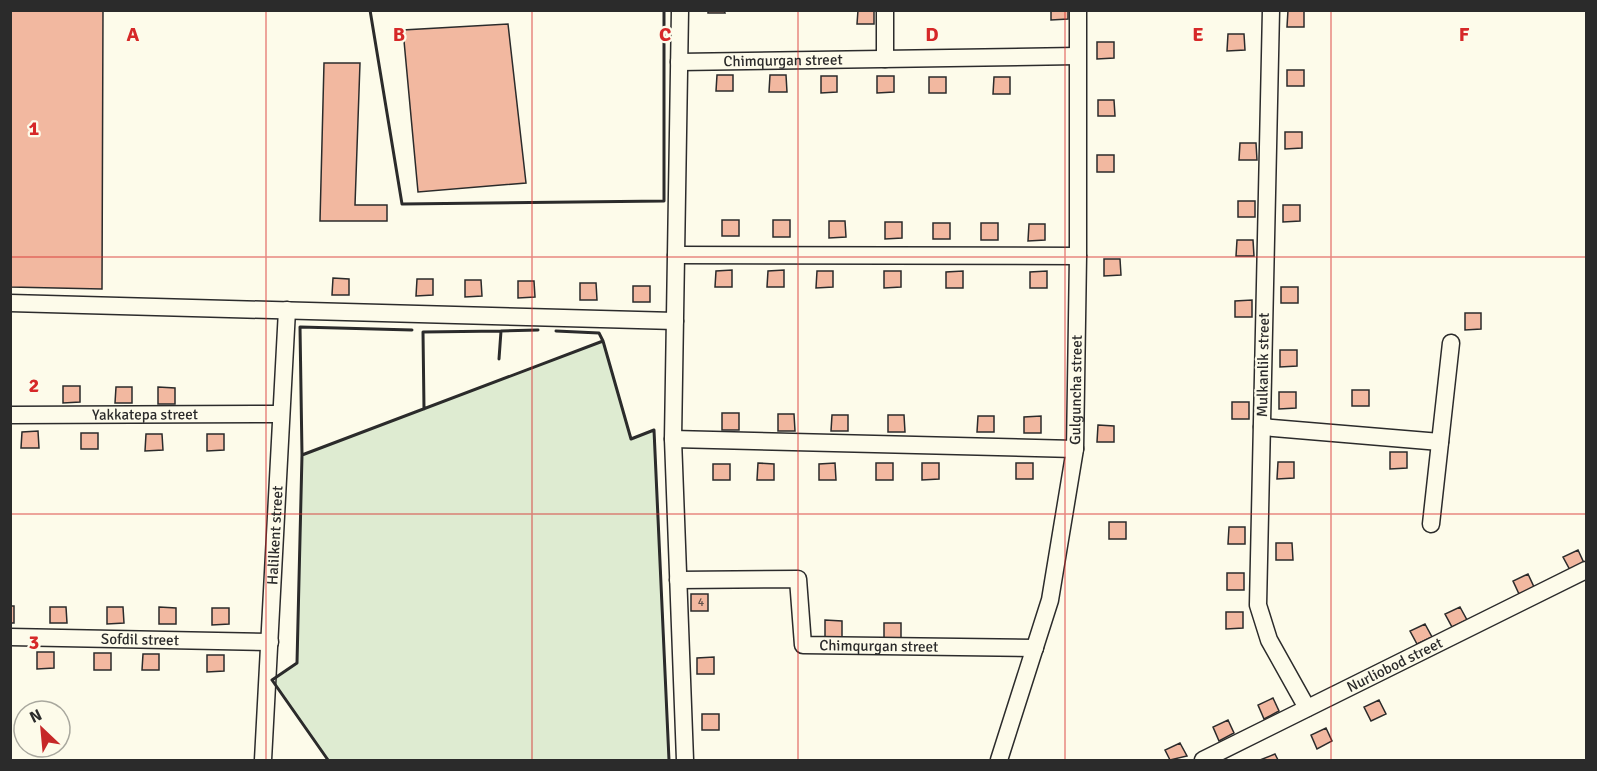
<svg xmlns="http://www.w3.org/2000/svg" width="1597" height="771" viewBox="0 0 1597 771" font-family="Signika,sans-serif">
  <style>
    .green { fill: #deebd1; stroke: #74746e; stroke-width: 1.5 }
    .building { fill: #f2b8a0; stroke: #2b2b2b; stroke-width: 1.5 }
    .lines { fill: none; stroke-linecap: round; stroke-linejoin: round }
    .street-casing { stroke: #2b2b2b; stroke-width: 19 }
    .street { stroke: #fdfbea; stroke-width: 16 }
    .wall { stroke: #2b2b2b; stroke-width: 3 }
    .grid { fill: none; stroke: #d62828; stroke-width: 1.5; stroke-opacity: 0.55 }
    .labels { text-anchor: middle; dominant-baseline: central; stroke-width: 4.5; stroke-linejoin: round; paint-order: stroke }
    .number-label { font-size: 12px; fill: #5d4e48 }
    .street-label { font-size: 15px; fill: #2b2b2b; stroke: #fdfbea }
    .grid-label { font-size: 20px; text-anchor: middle; font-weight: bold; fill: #d62828; stroke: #fdfbea; stroke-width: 4.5; stroke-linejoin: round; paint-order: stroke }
  </style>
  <rect width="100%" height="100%" fill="#fdfbea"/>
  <path class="green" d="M 603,341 L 631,439 L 654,430 L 669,760 L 328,760 L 272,680 L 297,663 L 302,455 Z"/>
  <path class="building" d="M 10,10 L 103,10 L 102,289 L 10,287 Z
    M 708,10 L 724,10 L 725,13 L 708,13 Z
    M 858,10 L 874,10 L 874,24 L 857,24 Z
    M 1051,10 L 1068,10 L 1068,19 L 1051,20 Z
    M 1288,10 L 1304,10 L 1304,27 L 1287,27 Z
    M 508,24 L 526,183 L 418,192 L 403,30 Z
    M 1228,34 L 1244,34 L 1245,50 L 1227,51 Z
    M 1097,42 L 1114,42 L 1114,58 L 1097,59 Z
    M 324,63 L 360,63 L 355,205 L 387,205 L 387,221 L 320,221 Z
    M 1287,70 L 1304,70 L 1304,86 L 1287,86 Z
    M 717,75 L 733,75 L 733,91 L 716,91 Z
    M 770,75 L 786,75 L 787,92 L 769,92 Z
    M 821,76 L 837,76 L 837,92 L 821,93 Z
    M 877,76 L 894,76 L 894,92 L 877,93 Z
    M 929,77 L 946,77 L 946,93 L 929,93 Z
    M 994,77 L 1010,77 L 1010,94 L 993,94 Z
    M 1098,100 L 1114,100 L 1115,116 L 1098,116 Z
    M 1285,132 L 1302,132 L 1302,148 L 1285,149 Z
    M 1240,143 L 1256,143 L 1257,160 L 1239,160 Z
    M 1097,155 L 1114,155 L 1114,172 L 1097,172 Z
    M 1238,201 L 1255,201 L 1255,217 L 1238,217 Z
    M 1283,205 L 1300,205 L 1300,221 L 1283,222 Z
    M 722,220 L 739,220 L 739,236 L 722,236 Z
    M 773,220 L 790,220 L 790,237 L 773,237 Z
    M 829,221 L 845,221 L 846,237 L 829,238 Z
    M 885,222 L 902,222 L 902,238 L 885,239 Z
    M 933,223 L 950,223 L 950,239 L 933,239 Z
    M 981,223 L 998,223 L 998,240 L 981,240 Z
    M 1029,224 L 1045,224 L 1045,240 L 1028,241 Z
    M 1237,240 L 1253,240 L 1254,256 L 1236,256 Z
    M 1104,259 L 1120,259 L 1121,275 L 1104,276 Z
    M 732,270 L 732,287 L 715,287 L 716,271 Z
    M 784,270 L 784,287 L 767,287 L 768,271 Z
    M 817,271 L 833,271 L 833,287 L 816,288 Z
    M 884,271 L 901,271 L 901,287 L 884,288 Z
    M 963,271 L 963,288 L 946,288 L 946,272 Z
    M 1047,271 L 1047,288 L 1030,288 L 1030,272 Z
    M 333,278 L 349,279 L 349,295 L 332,295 Z
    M 417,279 L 433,279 L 433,295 L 416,296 Z
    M 465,280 L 481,280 L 482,296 L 465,297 Z
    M 518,281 L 534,281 L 535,297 L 518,298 Z
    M 580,283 L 596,283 L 597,300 L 580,300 Z
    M 633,286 L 650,286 L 650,302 L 633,302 Z
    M 1281,287 L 1298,287 L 1298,303 L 1281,303 Z
    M 1252,300 L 1252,317 L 1235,317 L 1235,301 Z
    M 1465,313 L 1481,313 L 1481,329 L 1465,330 Z
    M 1280,350 L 1297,350 L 1297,366 L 1280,367 Z
    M 63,386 L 80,386 L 80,402 L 63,403 Z
    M 116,387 L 132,387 L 132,403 L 115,403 Z
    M 158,387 L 175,388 L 175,404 L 158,404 Z
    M 1352,390 L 1369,390 L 1369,406 L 1352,406 Z
    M 1279,392 L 1296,392 L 1296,408 L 1279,409 Z
    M 1232,402 L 1249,402 L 1249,419 L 1232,419 Z
    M 722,413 L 739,413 L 739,430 L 722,430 Z
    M 778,414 L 794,414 L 795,431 L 778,431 Z
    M 832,415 L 848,415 L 848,431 L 831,431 Z
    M 888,415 L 904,415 L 905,432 L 888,432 Z
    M 978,416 L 994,416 L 994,432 L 977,432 Z
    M 1041,416 L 1041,433 L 1024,433 L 1024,417 Z
    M 1098,425 L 1114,426 L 1114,442 L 1097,442 Z
    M 38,431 L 39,448 L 21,448 L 22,432 Z
    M 81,433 L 98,433 L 98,449 L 81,449 Z
    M 146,434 L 162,434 L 163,450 L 145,451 Z
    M 207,434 L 224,434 L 224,450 L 207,451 Z
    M 1390,452 L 1407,452 L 1407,468 L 1390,469 Z
    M 1278,462 L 1294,462 L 1294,478 L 1277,479 Z
    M 758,463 L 774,464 L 774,480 L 757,480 Z
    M 835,463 L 836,480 L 819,480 L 819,464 Z
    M 876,463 L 893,463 L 893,480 L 876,480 Z
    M 922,463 L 939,463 L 939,479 L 922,480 Z
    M 1016,463 L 1033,463 L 1033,479 L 1016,479 Z
    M 713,464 L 730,464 L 730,480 L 713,480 Z
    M 1109,522 L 1126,522 L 1126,539 L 1109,539 Z
    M 1229,527 L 1245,527 L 1245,544 L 1228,544 Z
    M 1276,543 L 1292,543 L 1293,560 L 1276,560 Z
    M 1578,550 L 1584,563 L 1570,570 L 1563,557 Z
    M 1227,573 L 1244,573 L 1244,590 L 1227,590 Z
    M 1528,574 L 1534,587 L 1519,594 L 1513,581 Z
    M 691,594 L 708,594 L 708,611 L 691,611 Z
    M 10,606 L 14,606 L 14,623 L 10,623 Z
    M 50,607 L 66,607 L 67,623 L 50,623 Z
    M 107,607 L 123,607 L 124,623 L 107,624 Z
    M 159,607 L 176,608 L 176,624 L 159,624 Z
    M 1460,607 L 1467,620 L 1452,627 L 1445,614 Z
    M 212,608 L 229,608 L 229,624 L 212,625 Z
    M 1226,612 L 1243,612 L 1243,628 L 1226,629 Z
    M 825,620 L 842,621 L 842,637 L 825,637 Z
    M 884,623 L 901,623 L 901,640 L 884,640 Z
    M 1425,624 L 1432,637 L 1417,644 L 1410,631 Z
    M 37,652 L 54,652 L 54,668 L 37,669 Z
    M 94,653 L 111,653 L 111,670 L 94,670 Z
    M 143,654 L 159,654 L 159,670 L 142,670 Z
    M 207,655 L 224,655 L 224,671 L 207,672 Z
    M 714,657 L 714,674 L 697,674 L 697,658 Z
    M 1273,698 L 1279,711 L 1264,719 L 1258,705 Z
    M 1379,700 L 1386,714 L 1371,721 L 1364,707 Z
    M 702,714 L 719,714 L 719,730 L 702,730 Z
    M 1228,720 L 1234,733 L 1219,741 L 1213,727 Z
    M 1326,728 L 1332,741 L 1317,749 L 1311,735 Z
    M 1180,743 L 1187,756 L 1170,760 L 1165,750 Z
    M 1275,754 L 1278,760 L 1260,760 Z"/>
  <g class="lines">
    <defs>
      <g id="street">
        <path d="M 680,10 L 673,439 L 685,760"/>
        <path d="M 885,10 L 885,59"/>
        <path d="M 1271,10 L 1258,605 L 1269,640 L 1307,708"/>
        <path id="s1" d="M 679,62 L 1077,56"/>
        <path d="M 676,255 L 1078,256"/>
        <path d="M 10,303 L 675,321"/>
        <path id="s2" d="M 10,415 L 279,414"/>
        <path d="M 1262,427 L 1440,442"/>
        <path d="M 673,439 L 1075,449"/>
        <path d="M 1431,524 L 1451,343"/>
        <path id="s3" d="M 678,580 L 798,579 L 803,645 L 1035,648"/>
        <path id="s4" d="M 10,637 L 270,642"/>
        <path id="s5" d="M 263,760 L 287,310"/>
        <path id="s6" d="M 999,760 L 1050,600 L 1075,449 L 1078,256 L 1078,10"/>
        <path id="s7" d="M 1203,760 L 1586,570"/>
      </g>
    </defs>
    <use href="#street" class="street-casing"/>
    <use href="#street" class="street"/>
    <path class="wall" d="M 370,10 L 402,204 L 664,201 L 664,10
      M 501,331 L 538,330
      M 556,331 L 599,333 L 603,341
      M 424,409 L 423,332 L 501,331 L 499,359
      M 302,455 L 300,327 L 412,330
      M 328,760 L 272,680 L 297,663 L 302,455 L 603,341 L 631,439 L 654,430 L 669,760"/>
  </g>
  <path class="grid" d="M 266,10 L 266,760M 532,10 L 532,760M 798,10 L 798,760M 1065,10 L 1065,760M 1331,10 L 1331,760M 10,257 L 1586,257M 10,514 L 1586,514"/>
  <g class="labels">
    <g class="number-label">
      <text x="701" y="602">4</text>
    </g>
    <g class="street-label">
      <text stroke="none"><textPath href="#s1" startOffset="104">Chimqurgan street</textPath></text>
      <text transform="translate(1263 365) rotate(-89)">Mulkanlik street</text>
      <text stroke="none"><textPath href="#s6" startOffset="380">Gulguncha street</textPath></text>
      <text stroke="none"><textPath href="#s2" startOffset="135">Yakkatepa street</textPath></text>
      <text stroke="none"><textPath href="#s5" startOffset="225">Halilkent street</textPath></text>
      <text stroke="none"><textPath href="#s4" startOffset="130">Sofdil street</textPath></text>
      <text stroke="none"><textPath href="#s3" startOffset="262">Chimqurgan street</textPath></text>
      <text stroke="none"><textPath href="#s7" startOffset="214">Nurliobod street</textPath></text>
    </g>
  </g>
  <g class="grid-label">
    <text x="133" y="41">A</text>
    <text x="399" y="41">B</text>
    <text x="665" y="41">C</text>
    <text x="932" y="41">D</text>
    <text x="1198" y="41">E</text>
    <text x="1464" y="41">F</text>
    <text x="34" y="135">1</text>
    <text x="34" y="392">2</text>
    <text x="34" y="649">3</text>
  </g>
  <rect width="1597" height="771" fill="none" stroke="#2b2b2b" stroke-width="24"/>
  <g transform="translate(42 729) rotate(334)"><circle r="28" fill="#fdfbea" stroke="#a9a89e" stroke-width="1.5"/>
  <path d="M0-4.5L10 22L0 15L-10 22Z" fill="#c62828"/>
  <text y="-9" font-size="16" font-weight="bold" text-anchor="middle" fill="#2b2b2b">N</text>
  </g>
</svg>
